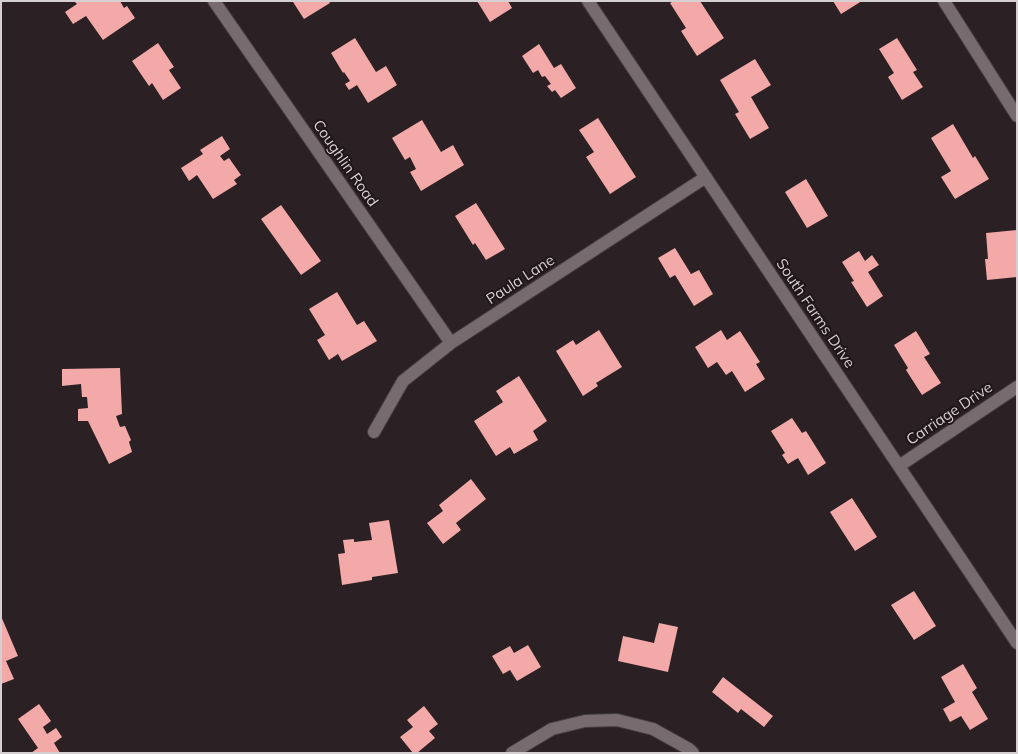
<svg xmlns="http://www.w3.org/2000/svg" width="1018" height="754" viewBox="0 0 1018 754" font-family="Mulish,sans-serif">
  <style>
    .building { fill: #f2a9a8 }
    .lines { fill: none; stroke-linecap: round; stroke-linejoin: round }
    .minor-casing { stroke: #463d40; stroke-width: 14 }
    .minor { stroke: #786b6f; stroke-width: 12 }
    .labels { text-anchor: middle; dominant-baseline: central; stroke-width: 4; stroke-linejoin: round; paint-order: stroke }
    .street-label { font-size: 15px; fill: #d6cfd1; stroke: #21171a }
  </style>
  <rect width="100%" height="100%" fill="#2b2024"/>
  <path class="building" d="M 74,1 L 120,1 L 124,8 L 127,6 L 135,18 L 103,40 L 86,16 L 73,24 L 65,12 L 77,4 Z
    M 294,1 L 329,1 L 330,3 L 304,19 L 293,2 Z
    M 477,1 L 508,1 L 512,8 L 490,22 Z
    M 674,1 L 700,1 L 724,38 L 697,56 L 681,31 L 686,28 L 670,3 Z
    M 833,1 L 862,1 L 841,14 Z
    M 355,38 L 376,72 L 386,66 L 397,85 L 368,103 L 357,85 L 349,90 L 345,84 L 350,81 L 344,72 L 343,73 L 331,53 Z
    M 897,38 L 917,70 L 913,72 L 923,87 L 902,100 L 888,77 L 894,73 L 879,49 Z
    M 158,43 L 174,67 L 169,70 L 181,88 L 163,100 L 152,83 L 149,86 L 132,61 Z
    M 539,44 L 554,68 L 561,64 L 576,88 L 561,98 L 555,90 L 552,92 L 547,86 L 551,84 L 545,76 L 542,77 L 538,70 L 533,73 L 522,56 Z
    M 755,59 L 771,85 L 751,97 L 769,128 L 750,139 L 735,114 L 739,112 L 720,80 Z
    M 598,118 L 636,177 L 610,194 L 586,157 L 594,152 L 579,130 Z
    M 422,120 L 441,152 L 453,145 L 464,165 L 421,191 L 410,172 L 416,169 L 410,157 L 405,160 L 392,138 Z
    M 953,124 L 973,158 L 975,156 L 989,179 L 955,199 L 941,177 L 951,171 L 931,138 Z
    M 222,136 L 230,149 L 220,156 L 224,161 L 229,158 L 241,175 L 234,180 L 237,184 L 213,199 L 197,175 L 189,181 L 181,168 L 203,154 L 200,150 Z
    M 806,179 L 828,216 L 807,228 L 785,192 Z
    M 476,203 L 505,249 L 486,260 L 475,243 L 473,245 L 455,216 Z
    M 281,205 L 321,261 L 301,275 L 261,219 Z
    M 1017,230 L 1017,277 L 987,280 L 985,259 L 988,259 L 986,233 Z
    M 675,248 L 691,274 L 699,270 L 713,294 L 694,306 L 675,275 L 670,278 L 658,258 Z
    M 859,251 L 865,261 L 872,255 L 879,265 L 868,272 L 883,296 L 867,307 L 851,282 L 854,281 L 842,262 Z
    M 337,292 L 357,325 L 364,321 L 377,341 L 342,361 L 338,354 L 329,360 L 317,340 L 325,335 L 309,309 Z
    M 599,330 L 622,367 L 596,383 L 598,386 L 583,396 L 556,351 L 573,340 L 576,345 Z
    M 721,330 L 727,340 L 740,331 L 760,362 L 756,364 L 765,379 L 745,392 L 732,371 L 726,375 L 717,362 L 708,368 L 695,347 Z
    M 916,331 L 930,354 L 924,357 L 941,383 L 922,395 L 906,370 L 908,368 L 894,345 Z
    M 120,368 L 122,414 L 116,416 L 120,427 L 125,426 L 131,440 L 129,442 L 132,452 L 109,464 L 88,421 L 78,421 L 78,409 L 88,408 L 87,397 L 82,397 L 81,384 L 62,386 L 62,369 Z
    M 519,376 L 547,421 L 533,431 L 538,440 L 514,454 L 510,447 L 496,456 L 474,421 L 503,402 L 496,391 Z
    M 792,418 L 802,433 L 806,431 L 826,463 L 808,475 L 798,458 L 788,464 L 782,455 L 785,453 L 771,431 Z
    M 471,479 L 486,499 L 456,523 L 461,530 L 443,544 L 427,523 L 443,511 L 439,505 Z
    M 852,498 L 877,537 L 855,551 L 830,512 Z
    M 389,520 L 398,573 L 372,577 L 372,580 L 342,585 L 338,554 L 345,553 L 343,540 L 354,539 L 354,542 L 372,540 L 369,523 Z
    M 914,591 L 936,626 L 914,640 L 891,605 Z
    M 1,616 L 18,656 L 6,661 L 14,679 L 1,684 Z
    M 659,623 L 678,627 L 668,672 L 618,661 L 623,636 L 654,643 Z
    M 528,645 L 541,667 L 517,681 L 510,670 L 503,674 L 492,656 L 510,646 L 514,653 Z
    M 963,664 L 977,688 L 972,692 L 988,719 L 970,730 L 961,716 L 950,722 L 943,709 L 955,702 L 941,677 Z
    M 723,677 L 773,716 L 764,727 L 741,709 L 738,713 L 712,692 Z
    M 39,704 L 51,721 L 43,727 L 47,734 L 56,728 L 62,737 L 54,743 L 60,753 L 31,753 L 38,748 L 18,719 Z
    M 424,706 L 438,724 L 429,731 L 435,738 L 417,753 L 413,753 L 400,737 L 413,727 L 407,720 Z"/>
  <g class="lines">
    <defs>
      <path id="minor" d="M 214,1 L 451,343
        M 588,1 L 1017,643
        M 944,1 L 1017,116
        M 374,432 L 403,381 L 451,343 L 706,177
        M 899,466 L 1017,387
        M 512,753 L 552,729 L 585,721 L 617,720 L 653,729 L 689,749 L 693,753"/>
    </defs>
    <use href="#minor" class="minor-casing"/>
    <use href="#minor" class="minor"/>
  </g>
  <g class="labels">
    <g class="street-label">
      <text transform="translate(346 163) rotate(55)">Coughlin Road</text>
      <text transform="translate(520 279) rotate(-33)">Paula Lane</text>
      <text transform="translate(816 313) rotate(56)">South Farms Drive</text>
      <text transform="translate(949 413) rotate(-34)">Carriage Drive</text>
    </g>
  </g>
  <rect width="1018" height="754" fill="none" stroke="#d6cfd1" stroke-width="4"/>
</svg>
